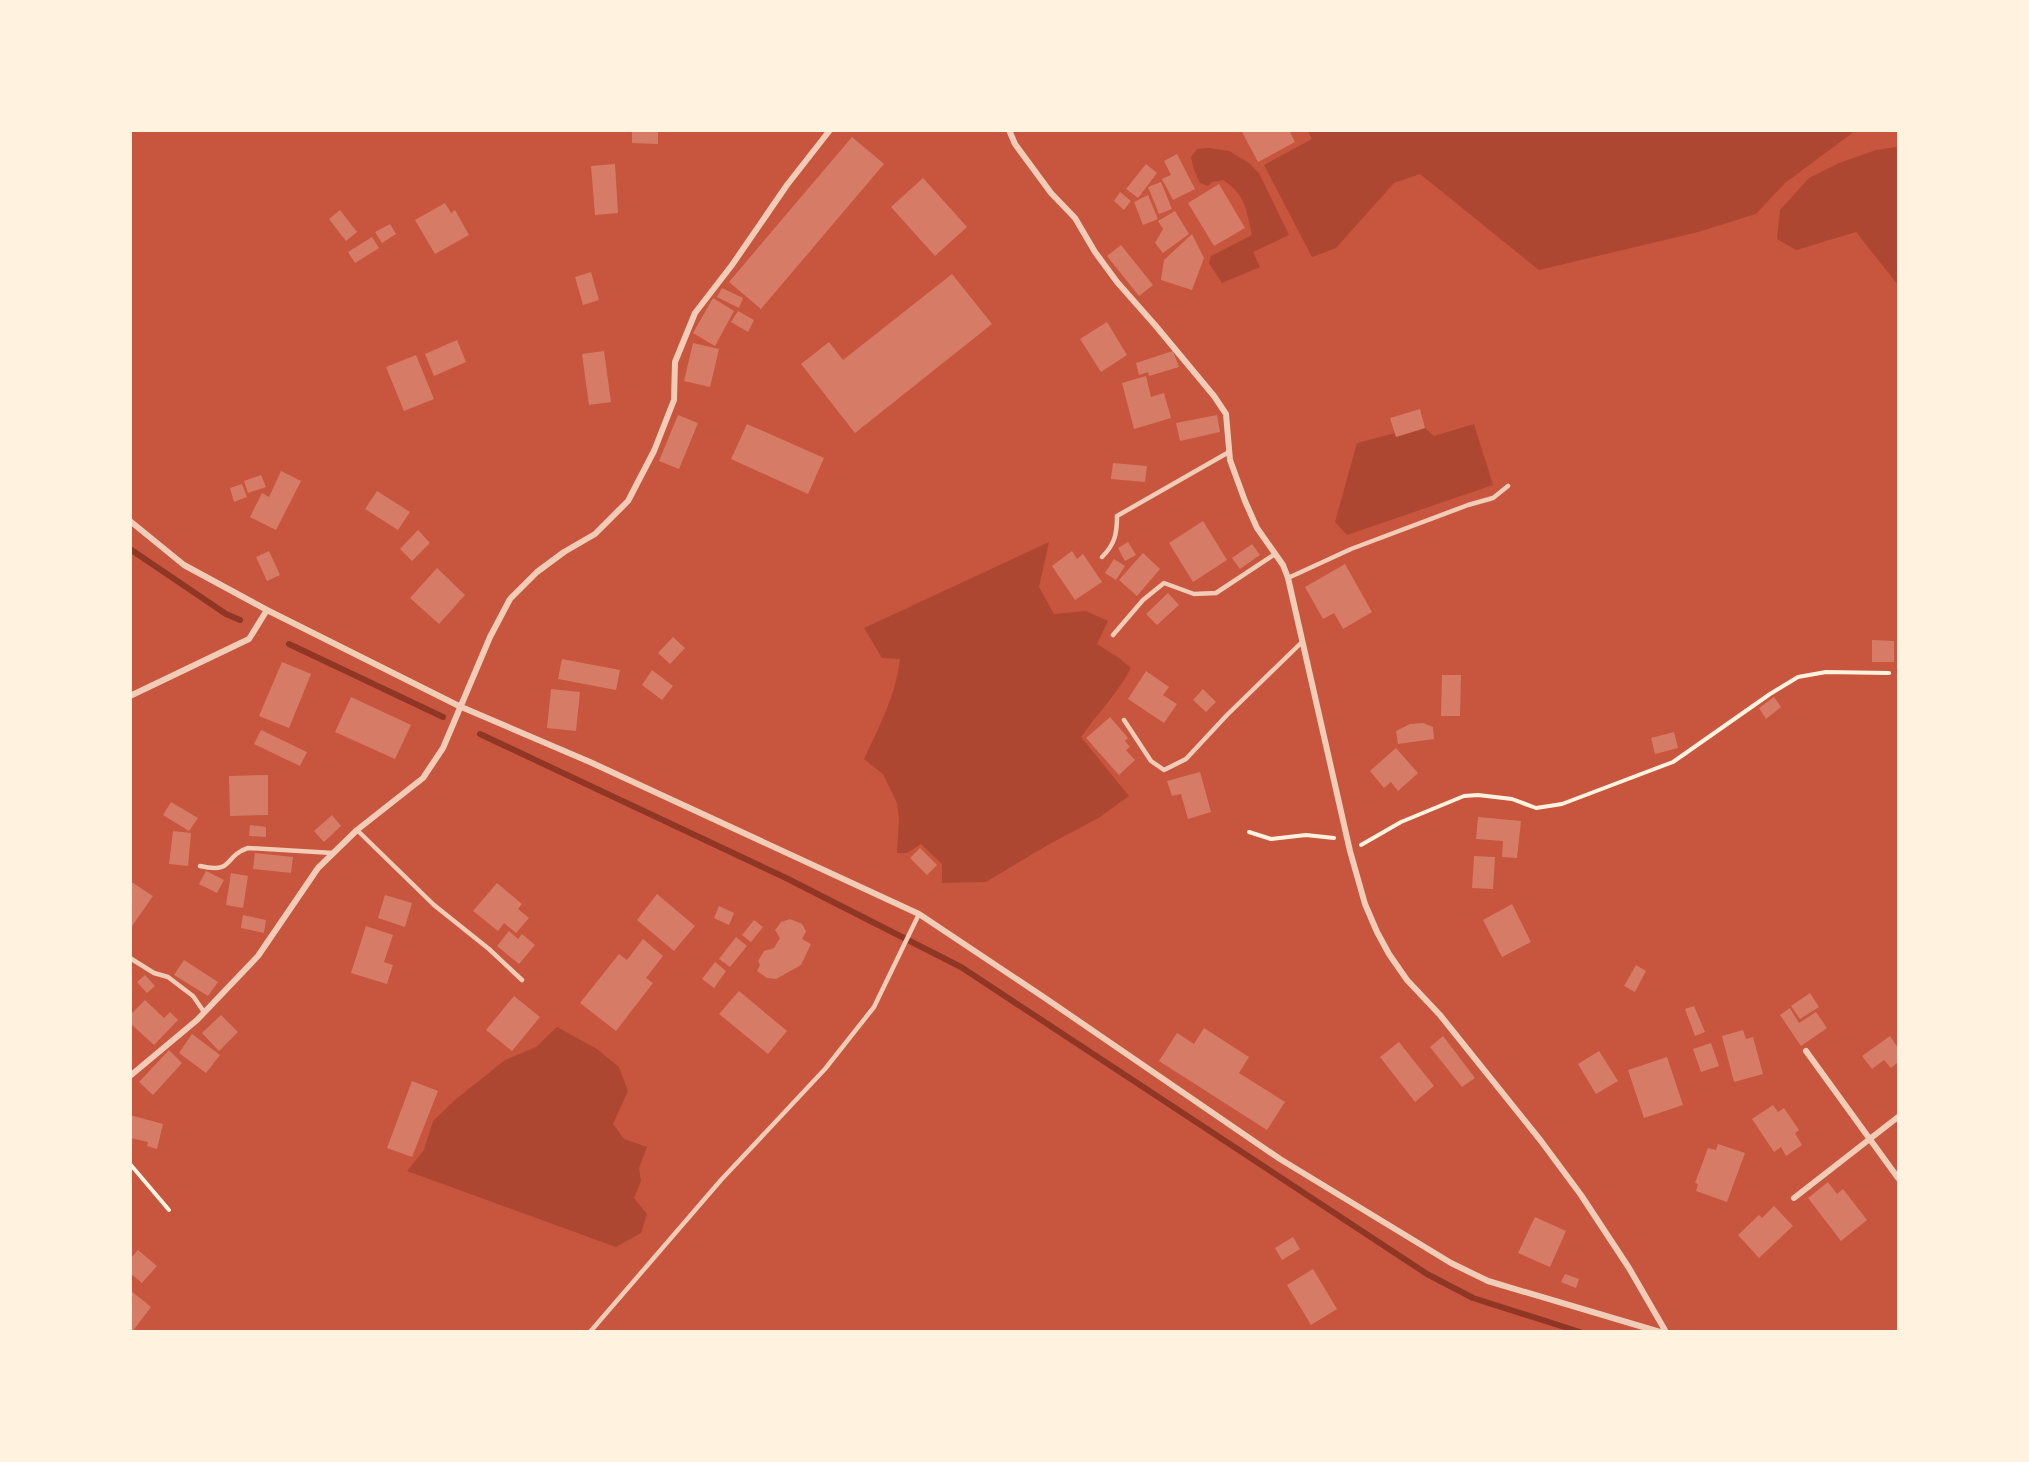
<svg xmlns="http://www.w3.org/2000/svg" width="2029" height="1462" viewBox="0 0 2029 1462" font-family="Rubik,sans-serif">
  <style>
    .green { fill: #ae4732 }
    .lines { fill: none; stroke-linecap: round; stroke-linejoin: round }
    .stream { stroke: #8f3625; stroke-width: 6 }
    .building { fill: #d67c66 }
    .path { stroke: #fff3e0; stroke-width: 4 }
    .service { stroke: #f1ccb7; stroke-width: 4.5 }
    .minor { stroke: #f1ccb7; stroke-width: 6 }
  </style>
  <rect width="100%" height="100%" fill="#c8553d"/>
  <path class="green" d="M 1308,131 L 1855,131 L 1785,183 L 1756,214 L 1698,232 L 1539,270 L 1420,174 L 1394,183 L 1336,248 L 1312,257 L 1264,165 L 1312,139 Z
    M 1896,147 L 1898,149 L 1898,285 L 1856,232 L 1796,250 L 1777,239 L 1780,210 L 1809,178 L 1839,163 L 1876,150 Z
    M 1208,148 L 1229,151 L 1249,163 L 1259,173 L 1289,235 L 1253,252 L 1260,267 L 1222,283 L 1209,263 L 1211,256 L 1252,235 C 1246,210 1246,195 1223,180 L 1212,182 L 1208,186 L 1200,183 L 1194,170 L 1191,157 L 1197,149 Z
    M 1474,424 L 1493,485 L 1347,535 L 1335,522 L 1357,443 L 1395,433 L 1396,437 L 1425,428 L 1434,436 Z
    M 1049,542 L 1039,587 L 1054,614 L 1086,611 L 1108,621 L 1097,644 L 1119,658 L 1131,668 C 1118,693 1097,714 1081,737 L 1129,796 L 1100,817 L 1046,846 L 986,882 L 942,883 L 942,864 L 921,844 L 907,853 L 897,853 L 899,818 L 897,803 L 883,774 L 864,759 C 879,727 896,695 900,659 L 882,658 L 864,628 Z
    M 557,1027 L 597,1049 L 619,1067 L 628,1091 L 613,1124 L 624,1139 L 647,1147 L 639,1168 L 641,1181 L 634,1198 L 647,1214 L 641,1233 L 616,1247 L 407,1171 L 424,1150 L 433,1121 L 455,1100 L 505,1060 L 536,1047 Z"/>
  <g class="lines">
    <path class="stream" d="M 130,549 L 226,614 L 240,620
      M 289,644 L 443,717
      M 480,734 L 786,878 L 961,967 L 1427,1274 L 1473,1298 L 1580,1332"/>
  </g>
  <path class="building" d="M 632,130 L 658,130 L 658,144 L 632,143 Z
    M 1241,130 L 1289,130 L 1295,142 L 1258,162 Z
    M 852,137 L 884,164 L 761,309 L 729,282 Z
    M 1177,154 L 1195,189 L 1173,200 L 1162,179 L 1171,175 L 1164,161 Z
    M 615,164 L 618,213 L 595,215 L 591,166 Z
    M 1146,164 L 1157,173 L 1138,198 L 1126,189 Z
    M 923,178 L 967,227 L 935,256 L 891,207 Z
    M 1161,182 L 1172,209 L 1159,214 L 1148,187 Z
    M 1219,184 L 1245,228 L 1214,246 L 1188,203 Z
    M 1120,192 L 1131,201 L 1124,210 L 1114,201 Z
    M 1148,195 L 1158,219 L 1143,225 L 1134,202 Z
    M 445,203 L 451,213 L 455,210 L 469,235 L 435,254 L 415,220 Z
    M 340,210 L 357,232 L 346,241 L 329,219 Z
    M 1175,211 L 1189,234 L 1163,253 L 1155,243 L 1163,229 L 1158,221 Z
    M 390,224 L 396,234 L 382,243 L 375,232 Z
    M 1192,234 L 1204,258 L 1192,290 L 1161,280 L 1164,260 Z
    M 372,237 L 379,248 L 355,263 L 348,252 Z
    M 1121,245 L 1153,285 L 1139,296 L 1107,256 Z
    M 591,272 L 599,300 L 583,305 L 575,277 Z
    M 952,274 L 992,324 L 855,433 L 801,364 L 829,342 L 843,360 Z
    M 722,288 L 743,298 L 739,308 L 717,297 Z
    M 713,298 L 734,311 L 715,346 L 693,333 Z
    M 738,311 L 754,320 L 748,332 L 731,322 Z
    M 1107,322 L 1127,355 L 1101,372 L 1080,339 Z
    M 457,340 L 466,362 L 434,376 L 425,354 Z
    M 693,343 L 719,349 L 710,387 L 684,381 Z
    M 604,351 L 611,402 L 589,405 L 582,354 Z
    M 1173,351 L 1179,367 L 1149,376 L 1148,372 L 1139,375 L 1136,363 Z
    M 416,355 L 434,399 L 404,411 L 386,367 Z
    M 1146,376 L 1151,397 L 1164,393 L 1171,418 L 1134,429 L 1122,383 Z
    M 1420,409 L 1425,428 L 1396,437 L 1390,418 Z
    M 678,415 L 698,423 L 679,469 L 659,461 Z
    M 1217,415 L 1220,432 L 1180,441 L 1176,423 Z
    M 747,424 L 824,458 L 808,494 L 731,459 Z
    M 1113,463 L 1147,466 L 1145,482 L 1111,479 Z
    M 281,471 L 301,481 L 276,530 L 250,517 L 262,493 L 269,497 Z
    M 261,475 L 266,487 L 248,493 L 244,481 Z
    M 242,484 L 247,497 L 234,502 L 230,488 Z
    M 377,491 L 410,512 L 398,530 L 365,509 Z
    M 1203,521 L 1227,560 L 1193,582 L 1169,543 Z
    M 418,530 L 430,543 L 412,561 L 400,549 Z
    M 1128,542 L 1136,555 L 1125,561 L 1118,548 Z
    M 1252,544 L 1260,555 L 1240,569 L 1232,558 Z
    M 269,551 L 280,575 L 267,581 L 256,557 Z
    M 1072,551 L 1077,559 L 1083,554 L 1102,582 L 1075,600 L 1052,566 Z
    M 1143,553 L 1160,569 L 1137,596 L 1119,580 Z
    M 1114,559 L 1125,566 L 1116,580 L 1105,573 Z
    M 1345,564 L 1372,612 L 1343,629 L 1334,613 L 1323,619 L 1305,587 Z
    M 437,568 L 465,595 L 439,624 L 410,598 Z
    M 1168,593 L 1179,605 L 1157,625 L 1146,614 Z
    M 673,637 L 685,648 L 670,664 L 658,653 Z
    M 1872,640 L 1894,641 L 1894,662 L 1872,662 Z
    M 562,659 L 620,670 L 616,690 L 558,679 Z
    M 282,662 L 311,674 L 289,728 L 259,716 Z
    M 652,670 L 673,686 L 662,700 L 642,685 Z
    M 1146,671 L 1169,687 L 1163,695 L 1177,704 L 1164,723 L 1128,699 Z
    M 1442,675 L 1461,675 L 1460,716 L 1441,716 Z
    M 551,689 L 580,692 L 576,731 L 547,728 Z
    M 1203,689 L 1216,702 L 1206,712 L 1193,700 Z
    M 351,697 L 411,725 L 395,759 L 335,732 Z
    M 1774,697 L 1781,707 L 1766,719 L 1759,708 Z
    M 1110,717 L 1128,738 L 1125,741 L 1130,747 L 1126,750 L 1135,760 L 1119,775 L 1086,738 Z
    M 1423,723 L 1433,727 L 1434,739 L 1398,744 L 1396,731 L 1410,724 Z
    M 261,730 L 307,752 L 300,766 L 254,744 Z
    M 1674,732 L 1678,748 L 1655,754 L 1651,738 Z
    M 1396,748 L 1418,773 L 1398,791 L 1391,782 L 1384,788 L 1370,771 Z
    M 1200,772 L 1211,812 L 1188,819 L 1181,794 L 1172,796 L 1167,781 Z
    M 268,775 L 268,815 L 230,816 L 229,776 Z
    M 171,802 L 198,818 L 189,831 L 163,815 Z
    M 332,815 L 341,826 L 324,842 L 314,831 Z
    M 1478,817 L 1521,821 L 1517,858 L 1502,857 L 1503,841 L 1476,839 Z
    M 250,825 L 266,827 L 266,837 L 249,836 Z
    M 173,831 L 191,833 L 188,866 L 169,864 Z
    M 920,848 L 937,865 L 927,875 L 910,858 Z
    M 255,853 L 293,857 L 291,873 L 253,869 Z
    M 1474,856 L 1495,857 L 1493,889 L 1472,888 Z
    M 206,871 L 224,880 L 217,893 L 199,884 Z
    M 231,873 L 248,876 L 243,908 L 226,905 Z
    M 130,881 L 153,896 L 130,929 Z
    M 497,883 L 522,904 L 518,909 L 529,918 L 516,933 L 504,923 L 498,931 L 473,911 Z
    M 657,894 L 695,926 L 674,951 L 637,920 Z
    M 385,895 L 412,903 L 405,927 L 378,918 Z
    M 1512,904 L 1531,942 L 1502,957 L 1483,920 Z
    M 719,906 L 734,913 L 729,925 L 714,918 Z
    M 243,915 L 266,920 L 264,933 L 241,928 Z
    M 790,919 L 802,924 L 806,931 L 802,939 L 811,944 L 801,965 L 776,979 L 767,978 L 757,971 L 760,965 L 758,961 L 764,951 L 774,948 L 780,938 L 775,930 L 781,922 Z
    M 754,920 L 763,927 L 751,942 L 742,935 Z
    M 366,926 L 393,935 L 384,962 L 393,965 L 387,984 L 351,973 Z
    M 509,931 L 518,939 L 522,934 L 535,945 L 519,964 L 497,946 Z
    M 736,937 L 747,946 L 730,967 L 719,959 Z
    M 643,939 L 663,956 L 646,978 L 653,983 L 616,1031 L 580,1003 L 619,954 L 627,960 Z
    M 184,960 L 218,982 L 208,996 L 174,975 Z
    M 715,962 L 726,971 L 714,988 L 702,979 Z
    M 1636,965 L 1646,971 L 1635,992 L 1624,986 Z
    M 145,975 L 155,986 L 147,993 L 137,982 Z
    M 739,991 L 787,1031 L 768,1054 L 719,1014 Z
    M 1810,993 L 1819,1007 L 1800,1019 L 1791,1006 Z
    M 514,996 L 540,1017 L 512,1051 L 486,1030 Z
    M 145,1000 L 164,1018 L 170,1012 L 178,1020 L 154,1045 L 130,1023 L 130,1015 Z
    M 1694,1006 L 1705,1032 L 1695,1036 L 1685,1009 Z
    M 1790,1008 L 1799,1023 L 1816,1012 L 1827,1028 L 1801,1046 L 1780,1015 Z
    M 221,1015 L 238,1032 L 219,1051 L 202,1033 Z
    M 1204,1028 L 1249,1057 L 1239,1073 L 1285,1102 L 1267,1130 L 1159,1061 L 1177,1033 L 1194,1044 Z
    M 1743,1030 L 1746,1039 L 1753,1037 L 1763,1074 L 1734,1082 L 1722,1036 Z
    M 192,1034 L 220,1055 L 206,1073 L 179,1053 Z
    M 1443,1036 L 1475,1078 L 1462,1087 L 1430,1047 Z
    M 1890,1036 L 1898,1048 L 1898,1062 L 1891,1068 L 1884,1060 L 1872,1069 L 1862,1056 Z
    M 1399,1042 L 1434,1086 L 1415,1102 L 1380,1057 Z
    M 1711,1043 L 1719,1066 L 1701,1072 L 1693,1049 Z
    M 169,1050 L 182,1063 L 153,1095 L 139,1082 Z
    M 1599,1051 L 1618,1081 L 1596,1094 L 1578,1064 Z
    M 1667,1057 L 1683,1105 L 1644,1118 L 1628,1070 Z
    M 412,1081 L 438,1091 L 412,1157 L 387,1148 Z
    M 1773,1105 L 1778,1112 L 1784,1108 L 1799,1130 L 1795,1133 L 1802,1145 L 1786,1156 L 1781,1147 L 1774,1152 L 1752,1119 Z
    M 130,1115 L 163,1124 L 157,1149 L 147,1146 L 148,1142 L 130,1138 Z
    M 1718,1144 L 1745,1153 L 1727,1202 L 1696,1191 L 1698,1184 L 1695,1183 L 1708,1148 L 1716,1150 Z
    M 1828,1182 L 1837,1194 L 1843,1189 L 1867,1220 L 1841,1241 L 1808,1198 Z
    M 1774,1206 L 1793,1226 L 1759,1258 L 1738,1235 L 1759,1215 L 1762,1218 Z
    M 1535,1217 L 1566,1231 L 1550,1267 L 1518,1253 Z
    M 1293,1237 L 1300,1249 L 1282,1260 L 1275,1248 Z
    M 138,1250 L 157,1266 L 142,1283 L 130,1273 L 130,1259 Z
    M 1313,1269 L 1337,1309 L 1311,1325 L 1287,1285 Z
    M 1565,1274 L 1579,1279 L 1576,1288 L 1561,1282 Z
    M 130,1290 L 151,1307 L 132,1332 L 130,1332 Z"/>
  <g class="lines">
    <path class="path" d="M 1249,832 L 1271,839 L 1306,835 L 1334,838
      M 1361,845 L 1401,822 L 1464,796 L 1478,795 L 1512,799 L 1536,808 L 1562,804 L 1673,762 L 1770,694 L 1798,677 L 1826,672 L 1889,673
      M 130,1164 L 169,1210"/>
    <path class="service" d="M 1102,557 C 1115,544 1117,534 1117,516 L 1229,452
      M 1288,578 L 1351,549 L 1468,505 L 1493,498 L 1508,486
      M 1113,635 L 1143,600 L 1164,583 L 1194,594 L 1216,593 L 1275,554
      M 1124,720 L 1151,761 L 1164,770 L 1186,759 L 1227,715 L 1301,643
      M 357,830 L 434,905 L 489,949 L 522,980
      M 200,866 C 235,874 223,856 248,848 L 333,853
      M 130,958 L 154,973 L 168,977 L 193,996 L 204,1012
      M 590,1332 L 721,1180 L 825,1069 L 874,1007 L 919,914"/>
    <path class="minor" d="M 1009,130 L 1015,144 L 1051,193 L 1075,218 L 1095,252 L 1117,282 L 1155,325 L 1214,396 L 1226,414 L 1230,460 L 1245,501 L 1257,528 L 1283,565 L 1288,578 L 1350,851 L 1365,904 L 1377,932 L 1389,954 L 1407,980 L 1440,1015 L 1541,1141 L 1581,1195 L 1629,1268 L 1666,1332
      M 130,521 L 184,565 L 267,610 L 459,706 L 590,762 L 919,914 L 1045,998 L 1280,1159 L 1451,1263 L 1488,1281 L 1660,1332
      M 130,696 L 249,639 L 267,610
      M 1806,1051 L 1898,1178
      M 130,1076 L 197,1020 L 258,956 L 318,868 L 357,830 L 423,778 L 443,748 L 490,637 L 510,599 L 537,572 L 564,552 L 595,534 L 628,501 L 654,451 L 674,400 L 675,362 L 695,313 L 732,265 L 787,185 L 830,130
      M 1794,1198 L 1898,1117"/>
  </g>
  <rect width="2029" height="1462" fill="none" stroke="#fff3e0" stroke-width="264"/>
</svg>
